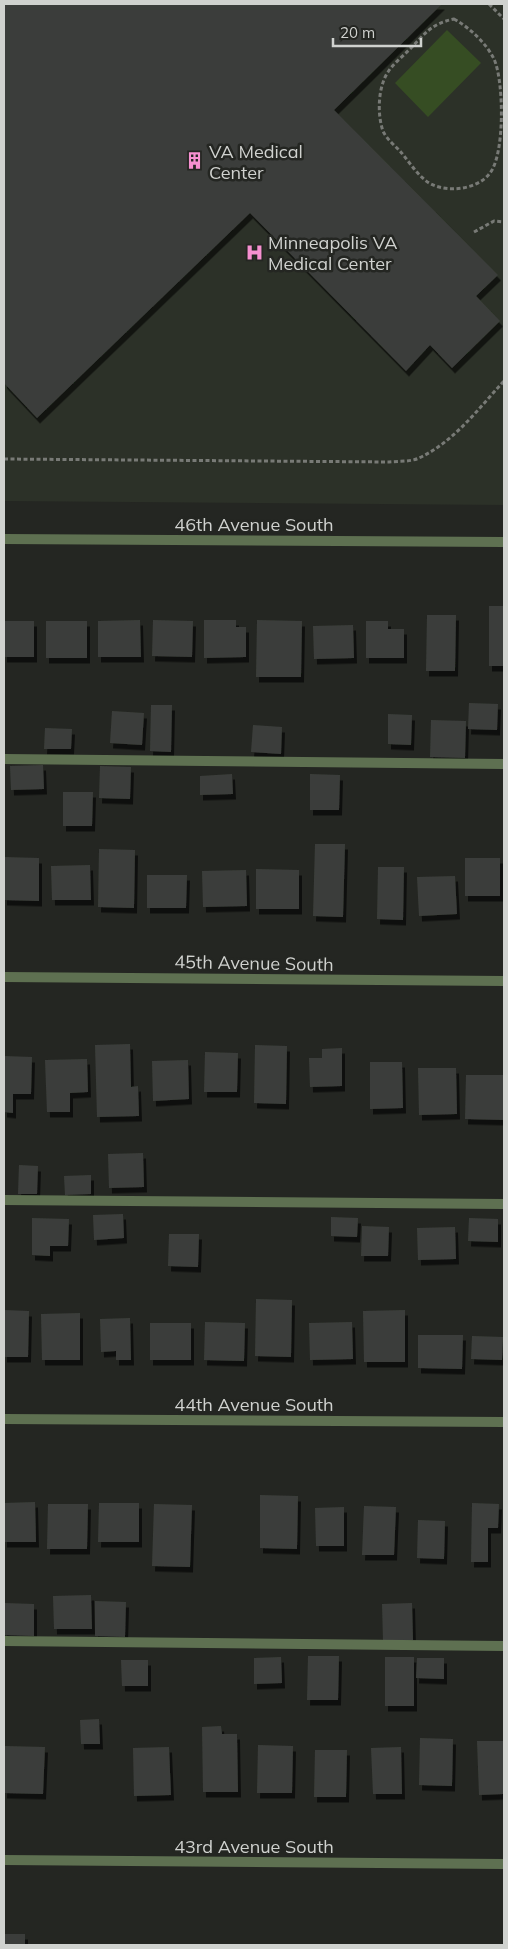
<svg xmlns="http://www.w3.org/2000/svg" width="508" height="1949" viewBox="0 0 508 1949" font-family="Mulish,sans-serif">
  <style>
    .built { fill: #2c3128 }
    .green { fill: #364d23 }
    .building { fill: #3b3e3a; filter: url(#shadow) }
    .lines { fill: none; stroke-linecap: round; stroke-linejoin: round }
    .path { stroke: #787a76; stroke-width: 3; stroke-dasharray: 4 2.5; stroke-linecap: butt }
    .service { stroke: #5e7051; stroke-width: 10 }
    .minor { stroke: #5e7051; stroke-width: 10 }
    .labels { text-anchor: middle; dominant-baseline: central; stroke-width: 5; stroke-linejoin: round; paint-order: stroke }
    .poi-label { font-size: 18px; fill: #d0d2cf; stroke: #242622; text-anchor: start }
    .street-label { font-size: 18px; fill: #d0d2cf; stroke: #242622 }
  </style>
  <defs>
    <filter id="shadow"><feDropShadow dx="3" dy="5.5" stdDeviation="0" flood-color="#0009"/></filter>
  </defs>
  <rect width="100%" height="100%" fill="#242622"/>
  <path class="built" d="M 4,4 L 504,4 L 504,505 L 4,501 Z"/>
  <path class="green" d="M 447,30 L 481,63 L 428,117 L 395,83 Z"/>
  <path class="building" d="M 4,4 L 442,4 L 334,110 L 498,275 L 476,296 L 500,321 L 452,368 L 430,345 L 406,371 L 250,213 L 37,418 L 4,383 Z
    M 489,606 L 504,606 L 504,666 L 489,666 Z
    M 427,615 L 456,615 L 455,671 L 426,671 Z
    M 140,620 L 141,657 L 98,657 L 98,621 Z
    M 153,620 L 193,621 L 192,657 L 152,656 Z
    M 204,620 L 236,620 L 236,627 L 246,627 L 246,657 L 204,658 Z
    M 257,620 L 302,621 L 301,677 L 256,677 Z
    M 4,621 L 34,621 L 34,657 L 4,657 Z
    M 46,621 L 87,621 L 87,658 L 46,658 Z
    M 366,621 L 388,621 L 388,629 L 404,629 L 404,658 L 366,658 Z
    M 353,625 L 354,658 L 314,659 L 313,626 Z
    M 469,703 L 498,704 L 497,730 L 468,729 Z
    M 151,705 L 172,705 L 171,752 L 150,751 Z
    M 112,711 L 144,713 L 142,745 L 110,743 Z
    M 388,714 L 412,715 L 411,745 L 388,744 Z
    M 431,720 L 466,721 L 465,758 L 430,757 Z
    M 253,725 L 282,727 L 281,754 L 251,752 Z
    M 45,728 L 72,729 L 71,749 L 44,749 Z
    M 43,765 L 44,789 L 11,790 L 10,766 Z
    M 100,766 L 131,767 L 130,799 L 99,798 Z
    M 232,774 L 233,794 L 200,795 L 200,776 Z
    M 310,774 L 340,775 L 339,810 L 310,810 Z
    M 63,792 L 93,792 L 92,826 L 63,826 Z
    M 315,844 L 345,844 L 343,917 L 313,916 Z
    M 99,849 L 135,850 L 134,908 L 98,907 Z
    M 4,857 L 39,858 L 39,901 L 4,900 Z
    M 465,858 L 500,858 L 500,896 L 465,896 Z
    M 90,865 L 91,900 L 52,900 L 51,866 Z
    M 378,867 L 404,867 L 403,920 L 377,919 Z
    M 256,869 L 299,870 L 299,909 L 256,909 Z
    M 246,870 L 247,906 L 203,907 L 202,871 Z
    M 147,875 L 187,875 L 186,908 L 147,908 Z
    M 455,876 L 457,914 L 419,916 L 417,877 Z
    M 130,1044 L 131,1087 L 138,1086 L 139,1116 L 97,1117 L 95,1045 Z
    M 255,1045 L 287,1046 L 286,1104 L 254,1103 Z
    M 342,1048 L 342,1086 L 310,1087 L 309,1058 L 322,1058 L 322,1049 Z
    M 205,1052 L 238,1053 L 237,1092 L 204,1092 Z
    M 4,1056 L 32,1057 L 31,1094 L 13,1094 L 13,1113 L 4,1112 Z
    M 87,1059 L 88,1092 L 70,1093 L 70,1112 L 47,1112 L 45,1060 Z
    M 188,1060 L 189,1099 L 153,1101 L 152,1061 Z
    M 370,1062 L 402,1062 L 403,1108 L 370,1109 Z
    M 418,1068 L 456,1068 L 457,1114 L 419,1115 Z
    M 466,1075 L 504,1075 L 504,1120 L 465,1119 Z
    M 143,1153 L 144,1187 L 109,1188 L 108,1154 Z
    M 19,1165 L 38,1166 L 37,1194 L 18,1194 Z
    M 91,1175 L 91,1194 L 65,1195 L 64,1176 Z
    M 123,1214 L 124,1238 L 94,1240 L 93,1215 Z
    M 331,1217 L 358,1218 L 357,1237 L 331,1236 Z
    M 32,1218 L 69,1219 L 68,1246 L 50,1246 L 50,1256 L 32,1255 Z
    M 469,1218 L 498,1219 L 498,1242 L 468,1241 Z
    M 362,1226 L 389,1227 L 388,1256 L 361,1256 Z
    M 455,1227 L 456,1259 L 418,1260 L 417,1228 Z
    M 169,1234 L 199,1234 L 198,1267 L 168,1266 Z
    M 256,1299 L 292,1300 L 291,1357 L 255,1356 Z
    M 4,1310 L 29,1311 L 28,1357 L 4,1357 Z
    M 405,1310 L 405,1362 L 364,1362 L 363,1311 Z
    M 80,1313 L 80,1360 L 42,1360 L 41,1314 Z
    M 130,1318 L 131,1360 L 116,1360 L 116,1351 L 101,1352 L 100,1319 Z
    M 205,1322 L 245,1323 L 244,1361 L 204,1360 Z
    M 352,1322 L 353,1359 L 310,1360 L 309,1323 Z
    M 150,1323 L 191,1323 L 191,1360 L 150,1360 Z
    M 418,1335 L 463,1335 L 462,1369 L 418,1368 Z
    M 472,1336 L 503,1337 L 502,1360 L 471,1359 Z
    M 260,1495 L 298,1496 L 297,1549 L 260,1548 Z
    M 35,1502 L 36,1542 L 4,1542 L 4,1503 Z
    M 99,1503 L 139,1503 L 139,1542 L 98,1542 Z
    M 472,1503 L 499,1504 L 498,1528 L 488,1528 L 488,1562 L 471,1562 Z
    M 48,1504 L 88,1504 L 87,1549 L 47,1549 Z
    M 154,1504 L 192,1505 L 190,1567 L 152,1566 Z
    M 364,1506 L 396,1507 L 394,1555 L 362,1555 Z
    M 344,1507 L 344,1546 L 316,1546 L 315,1508 Z
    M 418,1520 L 445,1521 L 444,1559 L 417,1558 Z
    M 91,1595 L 92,1629 L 54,1629 L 53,1596 Z
    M 95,1601 L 126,1602 L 125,1637 L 95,1636 Z
    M 4,1603 L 34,1604 L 34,1636 L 4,1635 Z
    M 412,1603 L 413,1640 L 383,1641 L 382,1604 Z
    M 308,1656 L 339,1656 L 338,1700 L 307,1700 Z
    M 281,1657 L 282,1683 L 254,1684 L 254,1658 Z
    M 385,1657 L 414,1657 L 414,1706 L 385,1706 Z
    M 417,1658 L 444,1658 L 444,1679 L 416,1678 Z
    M 121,1660 L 148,1660 L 148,1686 L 122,1686 Z
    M 99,1719 L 100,1744 L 81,1744 L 80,1720 Z
    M 221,1726 L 222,1734 L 237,1734 L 238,1792 L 203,1792 L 202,1727 Z
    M 420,1738 L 453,1739 L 452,1786 L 419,1785 Z
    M 477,1741 L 504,1741 L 504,1794 L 479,1795 Z
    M 258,1745 L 293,1746 L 292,1793 L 257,1793 Z
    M 5,1746 L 45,1747 L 43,1794 L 4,1793 Z
    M 169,1747 L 171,1795 L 134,1796 L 133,1748 Z
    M 401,1747 L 402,1794 L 373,1794 L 371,1748 Z
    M 315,1750 L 347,1750 L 346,1797 L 314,1797 Z
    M 4,1934 L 25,1934 L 25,1945 L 4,1945 Z"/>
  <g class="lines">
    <path class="path" d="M 489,4 L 504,19
      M 454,19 C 470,28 486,43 494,59 C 504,81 505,154 490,173 C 477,191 441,194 425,180 C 415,172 408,160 400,151 C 394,145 386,138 383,131 C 377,114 378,87 388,72 C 393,64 402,57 409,50 C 425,34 430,24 454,19 Z
      M 474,232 L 494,221 L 504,222
      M 4,459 L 389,462 C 398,461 411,462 419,458 C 454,442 479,408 504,381"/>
    <path class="service" d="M 4,759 L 504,764
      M 4,1200 L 504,1204
      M 4,1641 L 504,1646"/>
    <path class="minor" d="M 4,539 L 504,542
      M 4,977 L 504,981
      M 4,1419 L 504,1422
      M 4,1860 L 504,1864"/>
  </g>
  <defs>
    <symbol id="building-bare" viewBox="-9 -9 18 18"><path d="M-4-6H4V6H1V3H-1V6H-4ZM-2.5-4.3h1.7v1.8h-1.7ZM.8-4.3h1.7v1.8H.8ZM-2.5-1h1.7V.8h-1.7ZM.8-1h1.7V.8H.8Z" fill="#f690d0" stroke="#242622" stroke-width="2.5" paint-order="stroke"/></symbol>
    <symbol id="hospital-bare" viewBox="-9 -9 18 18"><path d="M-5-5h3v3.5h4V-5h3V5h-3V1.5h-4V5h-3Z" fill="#f690d0" stroke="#242622" stroke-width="2.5" paint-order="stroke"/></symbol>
  </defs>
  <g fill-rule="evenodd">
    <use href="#building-bare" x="182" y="148" width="25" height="25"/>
    <use href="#hospital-bare" x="242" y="240" width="25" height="25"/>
  </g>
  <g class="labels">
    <g class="poi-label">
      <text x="209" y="151">VA Medical<tspan x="209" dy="21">Center</tspan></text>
      <text x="268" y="242">Minneapolis VA<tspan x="268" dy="21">Medical Center</tspan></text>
    </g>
    <g class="street-label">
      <text x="254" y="524">46th Avenue South</text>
      <text transform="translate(254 963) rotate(1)">45th Avenue South</text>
      <text x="254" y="1404">44th Avenue South</text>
      <text x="254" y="1846">43rd Avenue South</text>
    </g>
  </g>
  <rect width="508" height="1949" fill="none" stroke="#d0d2cf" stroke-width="10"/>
  <path d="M333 38v8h88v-8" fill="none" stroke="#d0d2cf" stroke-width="2.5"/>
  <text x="340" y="38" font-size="15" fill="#d0d2cf" stroke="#242622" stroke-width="4" paint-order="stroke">20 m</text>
</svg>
